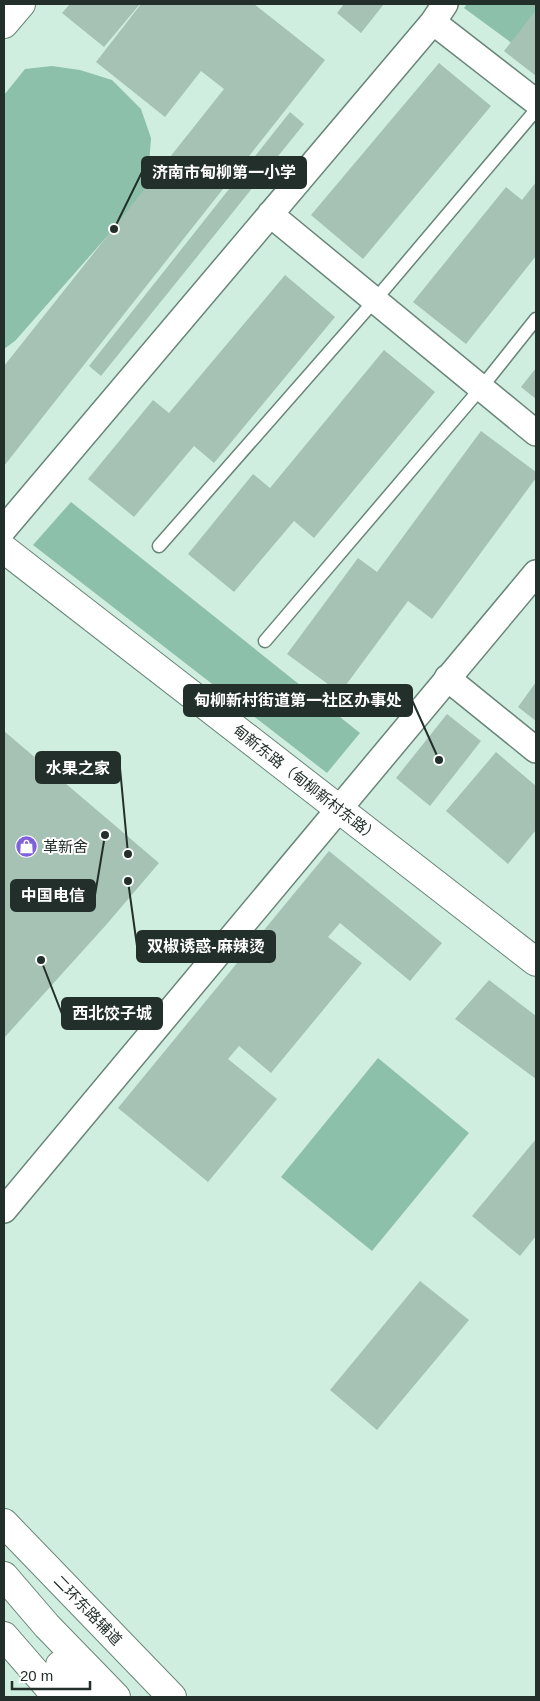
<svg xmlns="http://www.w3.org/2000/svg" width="540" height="1701" viewBox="0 0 540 1701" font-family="Helvetica,'Noto Sans SC',sans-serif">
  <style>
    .green { fill: #8dc0aa }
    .building { fill: #a5c2b5 }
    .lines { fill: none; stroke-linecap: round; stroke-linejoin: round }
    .lane-casing { stroke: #698579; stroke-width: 15 }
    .street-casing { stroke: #698579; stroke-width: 28 }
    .secondary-casing { stroke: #698579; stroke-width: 30 }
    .highway-casing { stroke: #698579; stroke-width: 30 }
    .lane { stroke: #fff; stroke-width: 12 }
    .street { stroke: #fff; stroke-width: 25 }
    .secondary { stroke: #fff; stroke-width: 28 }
    .highway { stroke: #fff; stroke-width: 28 }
    .labels { text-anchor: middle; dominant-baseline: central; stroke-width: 4; stroke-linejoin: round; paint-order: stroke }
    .street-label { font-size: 15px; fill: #232f2a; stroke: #fff }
    .poi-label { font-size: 15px; fill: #232f2a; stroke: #fff; text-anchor: start }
    .leader { fill: none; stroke: #232f2a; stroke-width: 2 }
    .callout-dot { fill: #232f2a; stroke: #fff; stroke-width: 2 }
    .callout { fill: #232f2a; stroke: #232f2a; stroke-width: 2 }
    .callout-label { font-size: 16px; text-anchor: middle; font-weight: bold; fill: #fff }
  </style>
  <rect width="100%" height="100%" fill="#d0eee0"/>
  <path class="green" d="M 467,4 L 536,4 L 536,61 L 464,8 Z
    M 52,66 L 80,70 L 112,80 L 141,109 L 151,138 L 147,191 L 15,341 L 4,349 L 4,95 L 25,69 Z
    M 71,502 L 360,733 L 327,773 L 33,545 Z
    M 378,1058 L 469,1133 L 372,1251 L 281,1177 Z"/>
  <path class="building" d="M 70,4 L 140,4 L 104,47 L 62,13 Z
    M 141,4 L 254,4 L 325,60 L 4,466 L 4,366 L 224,89 L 201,71 L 165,117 L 96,62 Z
    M 344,4 L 384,4 L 361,33 L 337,13 Z
    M 536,10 L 536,76 L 504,51 Z
    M 439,63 L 491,106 L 363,259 L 311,215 Z
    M 290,112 L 304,124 L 101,376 L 89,366 Z
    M 536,182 L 536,256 L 466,344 L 413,302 L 506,187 L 522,200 Z
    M 285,275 L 335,317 L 214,463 L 194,446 L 134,517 L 88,479 L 153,400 L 169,413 Z
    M 384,350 L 435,392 L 314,538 L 294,521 L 234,592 L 188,554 L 253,474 L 270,488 Z
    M 536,368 L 536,399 L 521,387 Z
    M 481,431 L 536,472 L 536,478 L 432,619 L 408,601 L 340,693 L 287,654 L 358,558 L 377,572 Z
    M 536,682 L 536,721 L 518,707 Z
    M 447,714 L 481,741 L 430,806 L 396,778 Z
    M 4,731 L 159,863 L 106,925 L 4,1038 Z
    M 496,752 L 536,786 L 536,830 L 508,864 L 446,811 Z
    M 329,851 L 442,943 L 410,981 L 340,923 L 328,937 L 362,963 L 271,1073 L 239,1046 L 228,1059 L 277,1099 L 208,1182 L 118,1108 Z
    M 489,980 L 536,1016 L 536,1079 L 455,1019 Z
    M 536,1139 L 536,1236 L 520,1256 L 472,1216 Z
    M 420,1281 L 469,1320 L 377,1430 L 330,1390 Z"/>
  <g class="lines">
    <defs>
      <path id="lane" d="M 159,546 L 375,300 L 536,110
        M 265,641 L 481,388 L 536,319"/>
      <path id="street" d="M 445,4 L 433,22 L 536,102
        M 270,214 L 536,433
        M 4,529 L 433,22
        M 447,678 L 536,750
        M 4,1210 L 536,573"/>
      <path id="secondary" d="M 4,24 L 21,4
        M 4,549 L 536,962"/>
      <path id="highway" d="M 4,1523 L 172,1697
        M 4,1576 L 47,1626 L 116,1697
        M 4,1636 L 57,1697
        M 60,1665 L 88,1697"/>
    </defs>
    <use href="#lane" class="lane-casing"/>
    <use href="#street" class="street-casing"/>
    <use href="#secondary" class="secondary-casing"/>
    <use href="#highway" class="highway-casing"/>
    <use href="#lane" class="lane"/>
    <use href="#street" class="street"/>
    <use href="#secondary" class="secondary"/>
    <use href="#highway" class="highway"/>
  </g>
  <defs>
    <symbol id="shop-disc" viewBox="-11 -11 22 22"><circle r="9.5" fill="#8160db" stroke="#fff"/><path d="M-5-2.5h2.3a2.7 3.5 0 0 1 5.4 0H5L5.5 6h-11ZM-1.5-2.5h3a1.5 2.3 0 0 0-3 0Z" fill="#fff"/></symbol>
  </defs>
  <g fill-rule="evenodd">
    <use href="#shop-disc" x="14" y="834" width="25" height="25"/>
  </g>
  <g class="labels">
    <g class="street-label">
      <text transform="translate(306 783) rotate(38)">甸新东路（甸柳新村东路）</text>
      <text transform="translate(88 1610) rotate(46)">二环东路辅道</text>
    </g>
    <g class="poi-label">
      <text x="43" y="846">革新舍</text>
    </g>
  </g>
  <path class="leader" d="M114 229L142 172M439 760L412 700M128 854L120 768M105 835L95 895M128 881L137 946M41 960L62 1014"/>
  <g class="callout-dot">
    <circle cx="114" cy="229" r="5"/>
    <circle cx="439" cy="760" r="5"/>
    <circle cx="128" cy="854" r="5"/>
    <circle cx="105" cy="835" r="5"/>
    <circle cx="128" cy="881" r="5"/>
    <circle cx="41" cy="960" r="5"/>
  </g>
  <g class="callout">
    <rect x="142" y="157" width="164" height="31" rx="5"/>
    <rect x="184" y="685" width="228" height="31" rx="5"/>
    <rect x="36" y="752" width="84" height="31" rx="5"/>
    <rect x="11" y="880" width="84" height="31" rx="5"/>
    <rect x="137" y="931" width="138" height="31" rx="5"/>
    <rect x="62" y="998" width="100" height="31" rx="5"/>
  </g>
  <g class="callout-label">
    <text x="224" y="178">济南市甸柳第一小学</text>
    <text x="298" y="706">甸柳新村街道第一社区办事处</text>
    <text x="78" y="774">水果之家</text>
    <text x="53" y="901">中国电信</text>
    <text x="206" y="952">双椒诱惑-麻辣烫</text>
    <text x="112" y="1019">西北饺子城</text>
  </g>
  <rect width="540" height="1701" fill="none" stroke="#232f2a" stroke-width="10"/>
  <path d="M12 1681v8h78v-8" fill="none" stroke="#232f2a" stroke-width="2.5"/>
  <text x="20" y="1681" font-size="15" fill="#232f2a" stroke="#ffffff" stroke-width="4" paint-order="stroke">20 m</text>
</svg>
